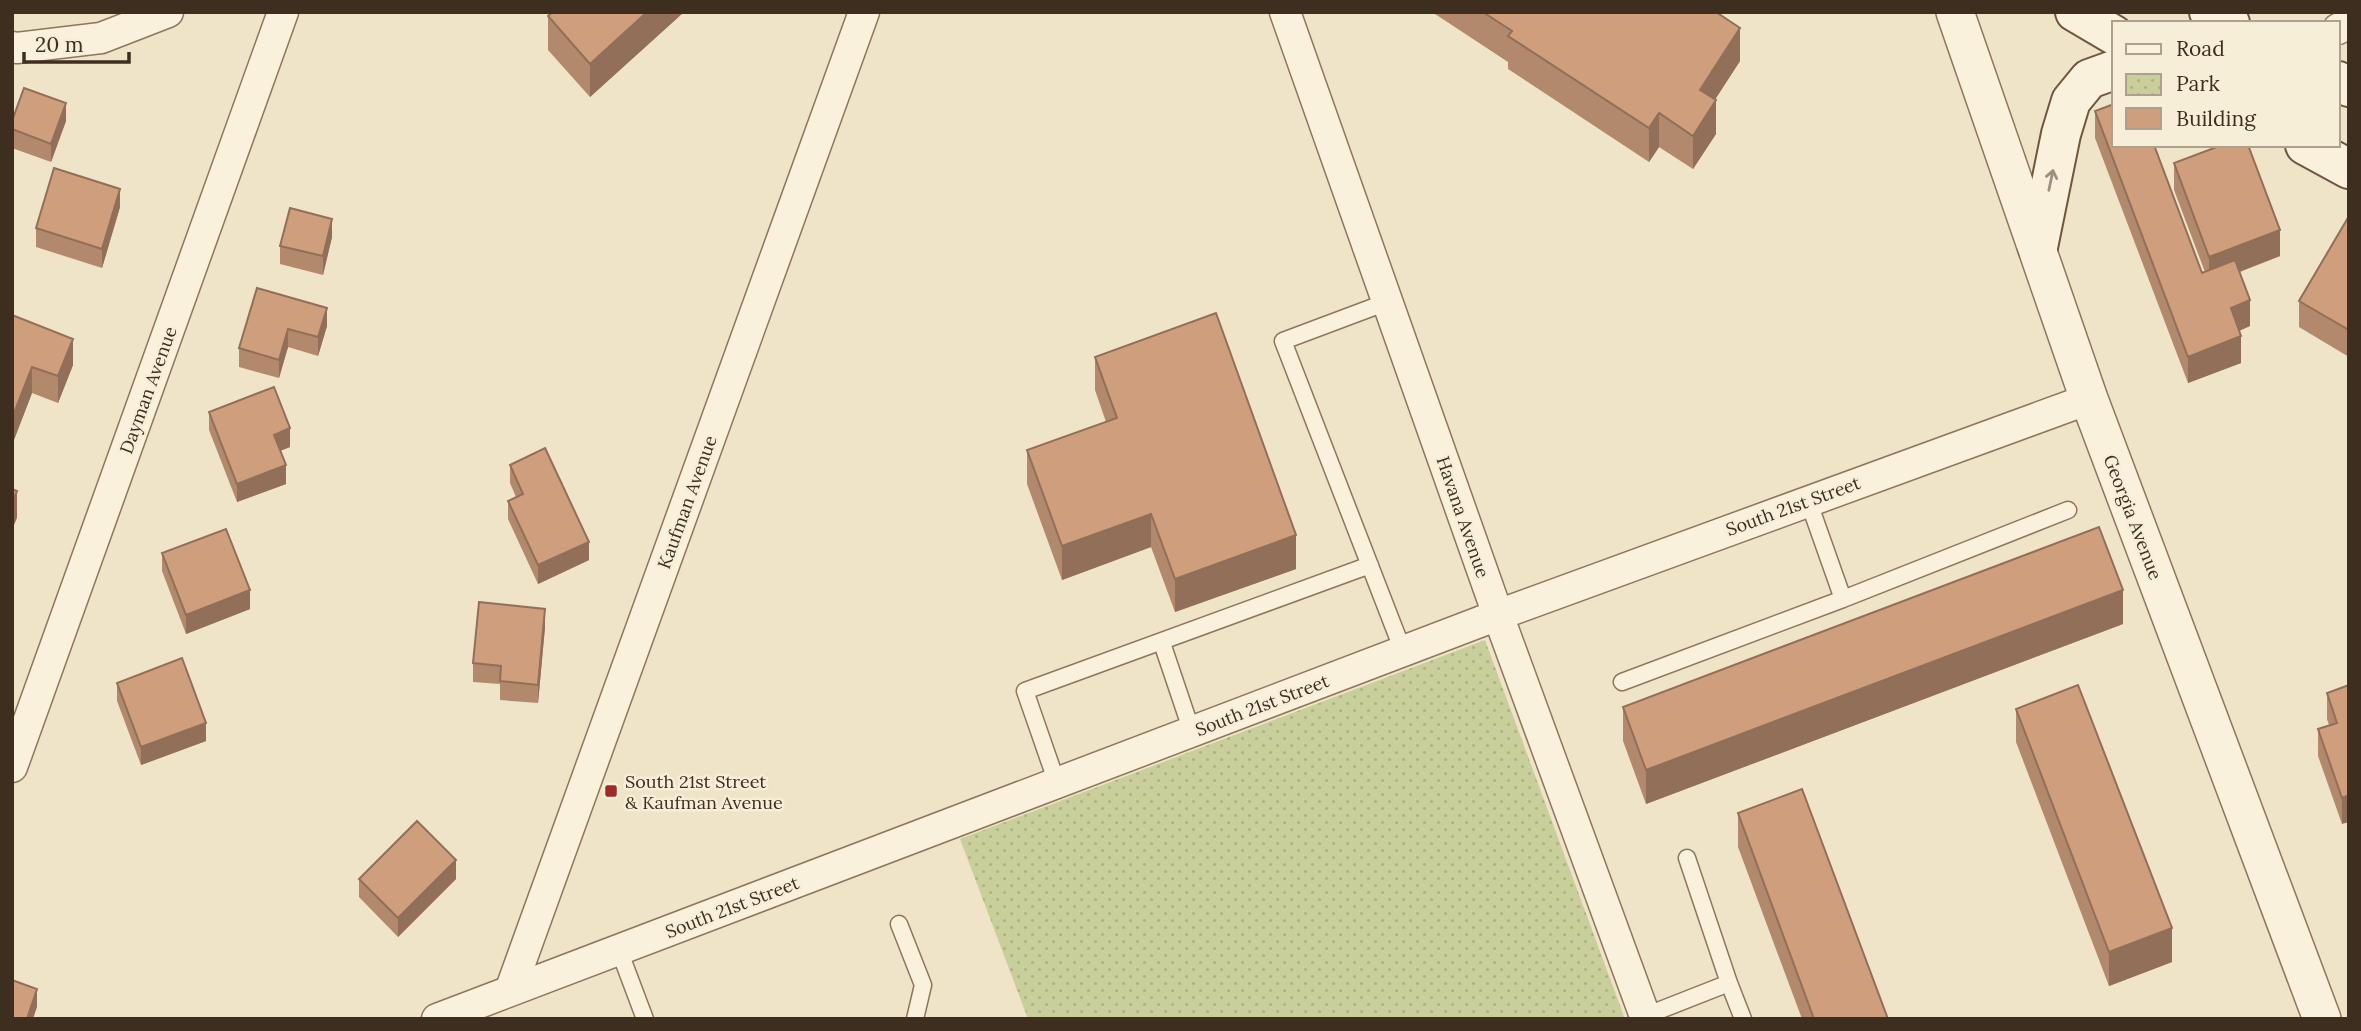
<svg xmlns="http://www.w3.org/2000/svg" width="2361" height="1031" viewBox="0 0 2361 1031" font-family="Lora,serif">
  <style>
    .park { fill: url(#park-dots) }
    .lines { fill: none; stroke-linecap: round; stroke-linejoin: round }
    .service-casing { stroke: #8d765c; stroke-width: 19 }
    .minor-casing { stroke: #8d765c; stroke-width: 33 }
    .tertiary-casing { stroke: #8d765c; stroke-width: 40 }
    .secondary-casing { stroke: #6f573f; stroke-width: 42 }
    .service { stroke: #faf1dc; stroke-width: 16 }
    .minor { stroke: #faf1dc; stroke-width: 30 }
    .tertiary { stroke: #faf1dc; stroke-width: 37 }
    .secondary { stroke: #faf1dc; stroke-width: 38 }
    .wall { fill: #b2896c }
    .shaded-wall { fill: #916f58 }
    .building { fill: #cf9f7d; stroke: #916f58; stroke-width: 2 }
    .oneway { stroke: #9c907e }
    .poi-dot { fill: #9e2a2b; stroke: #f7eed8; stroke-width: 2.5 }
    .labels { text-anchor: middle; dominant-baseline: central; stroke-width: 5; stroke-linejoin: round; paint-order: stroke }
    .street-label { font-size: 18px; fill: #3d2e20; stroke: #f7eed8 }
    .poi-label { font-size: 18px; fill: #3d2e20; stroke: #f7eed8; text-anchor: start }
  </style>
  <defs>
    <pattern id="park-dots" width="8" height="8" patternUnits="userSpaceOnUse" patternTransform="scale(1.75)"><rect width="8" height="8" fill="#c9cf9b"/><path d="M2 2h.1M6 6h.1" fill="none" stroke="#aeb285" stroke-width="1.8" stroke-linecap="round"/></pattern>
  </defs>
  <rect width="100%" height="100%" fill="#f0e4c8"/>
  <path class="park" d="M 1485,640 L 1625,1019 L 1028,1019 L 960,839 Z"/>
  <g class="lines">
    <defs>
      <path id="service" d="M 1387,302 L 1283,341 L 1403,651
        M 1808,500 L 1843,599 L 2068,510
        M 1162,643 L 1192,732
        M 1622,682 L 1843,599
        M 1057,783 L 1025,691 L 1370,565
        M 1687,858 L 1729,983
        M 899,924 L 923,985 L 915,1019
        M 619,950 L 645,1019
        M 1645,1016 L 1729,983 L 1743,1019"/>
      <path id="minor" d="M 1285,12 L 1498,615 L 1646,1019
        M 2338,29 L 2349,23
        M 12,47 L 17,48 L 101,38 L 168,12
        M 12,767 L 283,12
        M 510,991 L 864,12
        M 437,1019 L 1498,615 L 2089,399"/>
      <path id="tertiary" d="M 1955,12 L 2089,399 L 2322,1019"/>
      <path id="secondary" d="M 2075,12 L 2114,35
        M 2209,12 L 2230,23
        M 2338,81 L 2349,87
        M 2305,145 L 2349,169
        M 2038,247 L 2061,134 L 2071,101 L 2089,79 L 2114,70"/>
    </defs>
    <use href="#service" class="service-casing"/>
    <use href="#minor" class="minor-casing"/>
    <use href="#tertiary" class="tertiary-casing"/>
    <use href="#secondary" class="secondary-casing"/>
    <use href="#service" class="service"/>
    <use href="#minor" class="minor"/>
    <use href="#tertiary" class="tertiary"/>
    <use href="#secondary" class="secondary"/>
  </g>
  <path class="wall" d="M 552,12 L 684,12 L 590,97 L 548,50 L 548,16 Z
    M 1432,12 L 1716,12 L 1740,61 L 1715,99 L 1716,134 L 1693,169 L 1659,147 L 1649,162 L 1508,69 L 1508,62 Z
    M 2095,111 L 2202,273 L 2205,272 L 2174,190 L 2174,163 L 2280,256 L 2240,272 L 2250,326 L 2239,331 L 2241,363 L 2188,383 L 2095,138 Z
    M 66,121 L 51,162 L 12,148 L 12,129 Z
    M 120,207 L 102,268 L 36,247 L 36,228 Z
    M 2349,216 L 2349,357 L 2299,327 L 2299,301 Z
    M 332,237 L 323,275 L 280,264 L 280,246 Z
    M 257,288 L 327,326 L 318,356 L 288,347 L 279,378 L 239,367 L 239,348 Z
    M 12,315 L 73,365 L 58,403 L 32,393 L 12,445 Z
    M 1095,357 L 1296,569 L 1175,612 L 1151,547 L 1062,580 L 1027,484 L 1027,450 L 1106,422 L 1095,390 Z
    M 209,412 L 290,447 L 280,451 L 286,484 L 237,502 L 209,430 Z
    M 510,465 L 589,560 L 538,584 L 508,519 L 508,501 L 516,497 L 510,483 Z
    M 162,553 L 250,609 L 186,634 L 162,571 Z
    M 2123,624 L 1646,804 L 1623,741 L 1623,707 Z
    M 545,627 L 538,703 L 500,700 L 500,684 L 473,682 L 473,663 Z
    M 117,683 L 206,741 L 141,765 L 117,701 Z
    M 2349,685 L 2342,824 L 2318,756 L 2318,729 L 2329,725 L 2327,719 L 2327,693 Z
    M 2016,709 L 2172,962 L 2109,986 L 2016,742 Z
    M 1738,813 L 1888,1019 L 1802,1019 L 1738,847 Z
    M 359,879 L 456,879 L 398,937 L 359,897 Z"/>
  <path class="shaded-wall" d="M 647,12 L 684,12 L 590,97 L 590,64 Z
    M 1740,28 L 1740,61 L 1700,123 L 1700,90 Z
    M 1716,100 L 1716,134 L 1693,169 L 1693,136 Z
    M 66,103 L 66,121 L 51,162 L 51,144 Z
    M 1659,113 L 1659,147 L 1649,162 L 1649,128 Z
    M 120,189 L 120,207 L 102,268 L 102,249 Z
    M 332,219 L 332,237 L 323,275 L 323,256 Z
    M 2280,230 L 2280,256 L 2209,283 L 2209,257 Z
    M 2250,300 L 2250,326 L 2231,334 L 2231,308 Z
    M 327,308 L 327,326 L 318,356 L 318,337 Z
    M 288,329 L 288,347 L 279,378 L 279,360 Z
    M 2241,336 L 2241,363 L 2188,383 L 2188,357 Z
    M 73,339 L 73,365 L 58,403 L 58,376 Z
    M 32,367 L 32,393 L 12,445 L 12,418 Z
    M 290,428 L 290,447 L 274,453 L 274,435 Z
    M 286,465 L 286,484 L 237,502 L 237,484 Z
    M 17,491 L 17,518 L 12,530 L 12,503 Z
    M 1151,514 L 1151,547 L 1062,580 L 1062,546 Z
    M 1296,535 L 1296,569 L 1175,612 L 1175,579 Z
    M 589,542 L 589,560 L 538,584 L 538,565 Z
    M 250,590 L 250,609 L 186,634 L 186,615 Z
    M 2123,590 L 2123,624 L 1646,804 L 1646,770 Z
    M 545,609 L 545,627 L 538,703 L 538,685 Z
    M 206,723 L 206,741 L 141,765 L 141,747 Z
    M 2349,795 L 2349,822 L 2342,824 L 2342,798 Z
    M 456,860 L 456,879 L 398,937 L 398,918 Z
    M 2172,928 L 2172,962 L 2109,986 L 2109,952 Z
    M 37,989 L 37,1007 L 33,1019 L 27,1019 Z"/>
  <path class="building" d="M 552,12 L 647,12 L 590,64 L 548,16 Z
    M 1483,12 L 1716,12 L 1740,28 L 1700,90 L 1716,100 L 1693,136 L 1659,113 L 1649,128 L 1508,36 L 1512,31 Z
    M 24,88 L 66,103 L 51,144 L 12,129 L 12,121 Z
    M 2114,104 L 2114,145 L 2154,145 L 2202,273 L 2235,260 L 2250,300 L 2231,308 L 2241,336 L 2188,357 L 2095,111 Z
    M 2222,145 L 2248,145 L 2280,230 L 2209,257 L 2174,163 Z
    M 54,168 L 120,189 L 102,249 L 36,228 Z
    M 290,208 L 332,219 L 323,256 L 280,246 Z
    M 2349,216 L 2349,330 L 2299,301 Z
    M 257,288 L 327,308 L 318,337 L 288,329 L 279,360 L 239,348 Z
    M 1216,313 L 1296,535 L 1175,579 L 1151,514 L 1062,546 L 1027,450 L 1117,418 L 1095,357 Z
    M 12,315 L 73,339 L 58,376 L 32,367 L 12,418 Z
    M 274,387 L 290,428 L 274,435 L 286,465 L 237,484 L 209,412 Z
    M 545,448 L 589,542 L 538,565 L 508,501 L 523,494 L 510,465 Z
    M 12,489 L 17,491 L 12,503 Z
    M 2099,527 L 2123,590 L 1646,770 L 1623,707 Z
    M 226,529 L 250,590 L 186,615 L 162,553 Z
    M 479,602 L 545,609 L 538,685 L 500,681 L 501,666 L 473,663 Z
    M 182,658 L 206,723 L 141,747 L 117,683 Z
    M 2078,685 L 2172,928 L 2109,952 L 2016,709 Z
    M 2349,685 L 2349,795 L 2342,798 L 2318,729 L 2337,723 L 2327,693 Z
    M 1802,789 L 1888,1019 L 1814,1019 L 1738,813 Z
    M 417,821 L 456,860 L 398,918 L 359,879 Z
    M 12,980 L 37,989 L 27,1019 L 12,1019 Z"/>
  <defs><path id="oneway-shaft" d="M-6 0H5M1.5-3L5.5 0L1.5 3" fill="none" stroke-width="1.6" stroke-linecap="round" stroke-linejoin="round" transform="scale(1.75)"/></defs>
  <use class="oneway" href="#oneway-shaft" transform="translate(2051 180) rotate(-78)"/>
  <rect class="poi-dot" x="604" y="784" width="14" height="14" rx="3.5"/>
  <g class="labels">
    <g class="street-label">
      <text transform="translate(148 390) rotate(-70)">Dayman Avenue</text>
      <text transform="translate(687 502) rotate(-70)">Kaufman Avenue</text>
      <text transform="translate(1793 506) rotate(-20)">South 21st Street</text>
      <text transform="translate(1463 517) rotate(71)">Havana Avenue</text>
      <text transform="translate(2133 517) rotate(69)">Georgia Avenue</text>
      <text transform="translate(1262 705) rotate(-21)">South 21st Street</text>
      <text transform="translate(732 907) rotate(-21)">South 21st Street</text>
    </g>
    <g class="poi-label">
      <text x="625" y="781">South 21st Street<tspan x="625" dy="21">&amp; Kaufman Avenue</tspan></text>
    </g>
  </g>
  <rect width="2361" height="1031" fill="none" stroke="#3d2e20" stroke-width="28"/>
  <rect x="2112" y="21" width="228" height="126" fill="#f7eed8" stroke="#ada18e" stroke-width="2"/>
  <rect x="2126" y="44" width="35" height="10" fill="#faf1dc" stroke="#ada18e" stroke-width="2"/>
  <text x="2176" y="56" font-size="21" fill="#3d2e20">Road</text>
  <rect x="2126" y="74" width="35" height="21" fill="url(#park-dots)" stroke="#ada18e" stroke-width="2"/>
  <text x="2176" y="91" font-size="21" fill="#3d2e20">Park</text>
  <rect x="2126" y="108" width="35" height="21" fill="#cf9f7d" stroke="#ada18e" stroke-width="2"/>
  <text x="2176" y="126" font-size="21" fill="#3d2e20">Building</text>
  <path d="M24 52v10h105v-10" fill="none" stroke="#3d2e20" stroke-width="3.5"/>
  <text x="35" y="52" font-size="21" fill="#3d2e20" stroke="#f7eed8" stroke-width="5" paint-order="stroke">20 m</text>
</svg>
